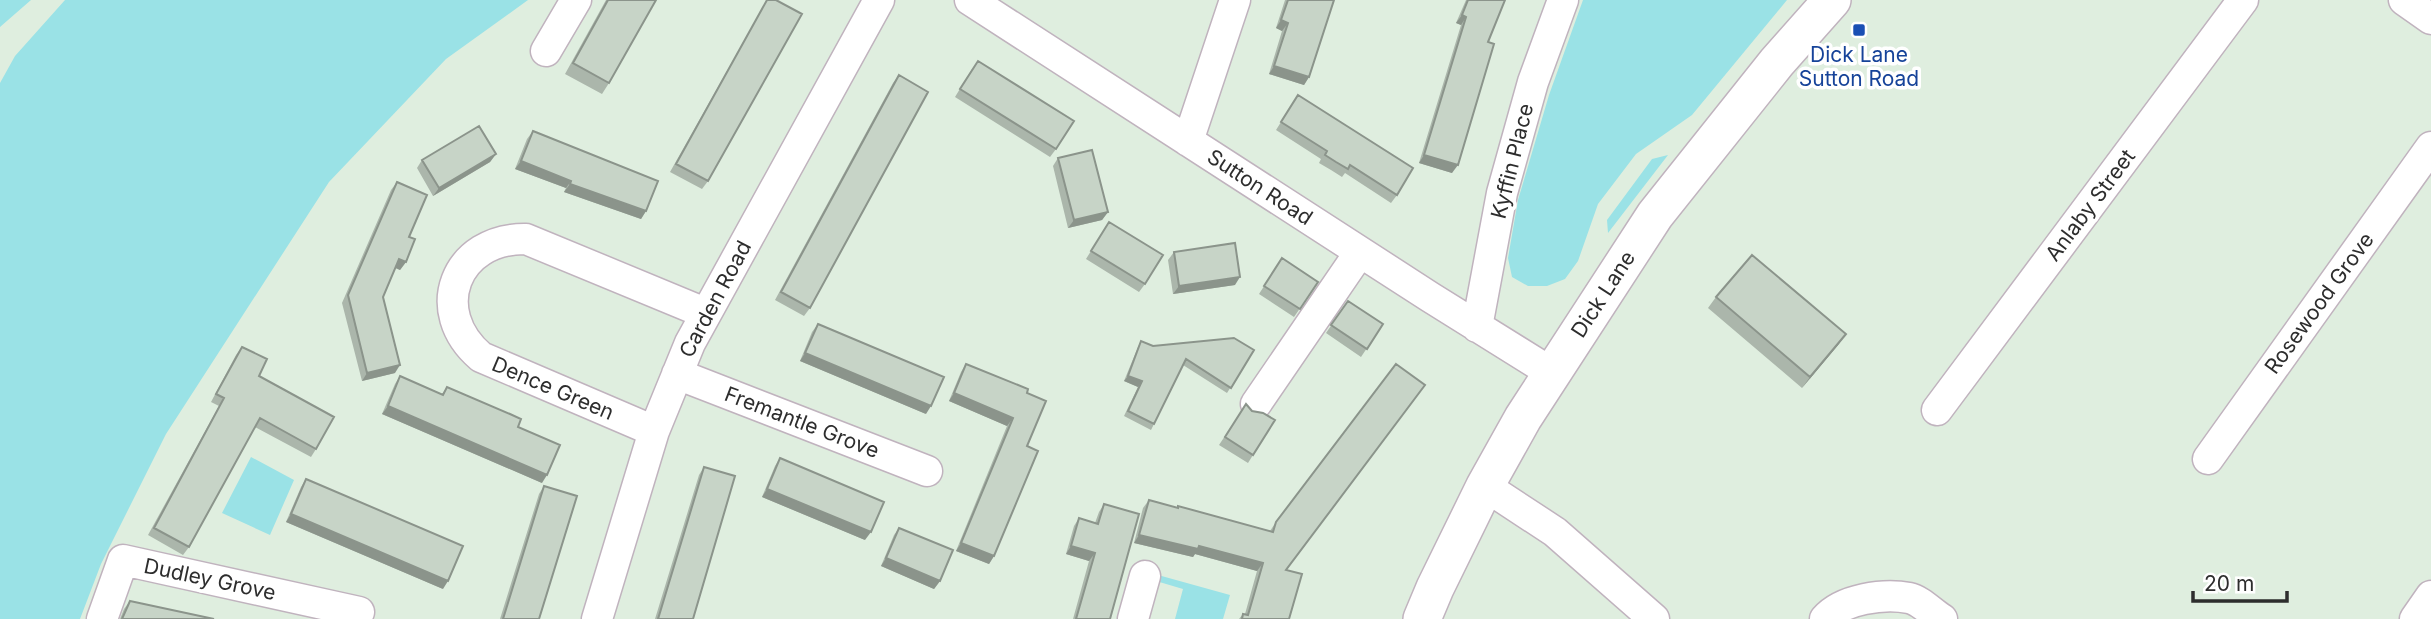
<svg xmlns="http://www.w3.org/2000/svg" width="2431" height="619" viewBox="0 0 2431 619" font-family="Inter,sans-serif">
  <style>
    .green { fill: #9ae2e6 }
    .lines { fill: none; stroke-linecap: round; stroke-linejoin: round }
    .minor-casing { stroke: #c0b3be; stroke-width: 33 }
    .tertiary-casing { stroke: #c0b3be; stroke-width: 40 }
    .minor { stroke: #fff; stroke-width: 30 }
    .tertiary { stroke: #fff; stroke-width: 37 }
    .wall { fill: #abb6ab }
    .shaded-wall { fill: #8b948b }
    .building { fill: #c7d4c7; stroke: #8b948b; stroke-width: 2 }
    .transit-dot { fill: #1a4fb4; stroke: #fff; stroke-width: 2.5 }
    .labels { text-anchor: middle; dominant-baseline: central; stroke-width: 7; stroke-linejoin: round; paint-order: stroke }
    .transit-label { font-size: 21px; fill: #164399; stroke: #fff }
    .street-label { font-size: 21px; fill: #2d2d2d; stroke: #fff }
  </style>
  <rect width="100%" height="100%" fill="#dfeedf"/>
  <path class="green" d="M 0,0 L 31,0 L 0,27 Z
    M 65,0 L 528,0 L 446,59 L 329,182 L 166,434 L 101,564 L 80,619 L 0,619 L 0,83 L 15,56 Z
    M 1583,0 L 1787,0 L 1692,115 L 1636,154 L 1598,204 L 1578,261 L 1565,279 L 1547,286 L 1528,286 L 1512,277 L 1508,258 L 1518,200 L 1549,95 Z
    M 1668,155 L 1608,233 L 1607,220 L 1652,159 Z
    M 251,457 L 294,480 L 270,535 L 222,513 Z
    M 1158,575 L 1230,595 L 1223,619 L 1175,619 L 1183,589 L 1156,581 Z"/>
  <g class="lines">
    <defs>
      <path id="minor" d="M 970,0 L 1430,297 L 1552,373
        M 2404,0 L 2431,19
        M 546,51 L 576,0
        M 1188,141 L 1235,0
        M 1477,327 L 1502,193 L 1533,82 L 1563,0
        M 677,374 L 927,471
        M 1256,404 L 1360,252
        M 1937,410 L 2243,0
        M 654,431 L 481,357 C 427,311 455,238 526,239 L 705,313
        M 2208,459 L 2431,147
        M 1485,486 L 1555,532 L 1654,619
        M 102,619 L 123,560 L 359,612
        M 597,619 L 654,431 L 690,343 L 879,0
        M 1133,619 L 1145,576
        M 1825,619 C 1842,599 1884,593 1909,598 C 1920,600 1932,613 1942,619
        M 2415,619 L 2431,596"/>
      <path id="tertiary" d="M 1422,619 L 1435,588 L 1485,486 L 1523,418 L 1655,215 L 1777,62 L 1832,0"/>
    </defs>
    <use href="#minor" class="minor-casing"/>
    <use href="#tertiary" class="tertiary-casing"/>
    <use href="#minor" class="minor"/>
    <use href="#tertiary" class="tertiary"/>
  </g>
  <path class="wall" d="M 606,0 L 656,0 L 609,83 L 602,94 L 565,74 Z
    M 767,0 L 708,181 L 702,189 L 670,172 Z
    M 1285,0 L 1334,0 L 1309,77 L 1304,85 L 1269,74 L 1282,31 L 1276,28 Z
    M 1466,0 L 1505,0 L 1488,42 L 1452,173 L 1419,163 L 1461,25 L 1456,23 Z
    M 972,69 L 1056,149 L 1050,157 L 955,97 Z
    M 899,75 L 810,308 L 804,316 L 775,300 L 893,83 Z
    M 1298,95 L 1397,195 L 1391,203 L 1345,173 L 1342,177 L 1331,170 L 1319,163 L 1321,159 L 1276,130 Z
    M 533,131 L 646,211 L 641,219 L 564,192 L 566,188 L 515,169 L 527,139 Z
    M 496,154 L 490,162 L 433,196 L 417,168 L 422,160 Z
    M 1058,158 L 1108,212 L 1102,220 L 1068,228 L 1053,166 Z
    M 397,182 L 409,237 L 406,262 L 400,270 L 395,268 L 383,297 L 395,373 L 362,381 L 342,303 L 391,190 Z
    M 1104,230 L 1145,284 L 1139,292 L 1086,259 Z
    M 1174,252 L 1235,285 L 1173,294 L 1168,260 Z
    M 1282,258 L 1318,282 L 1294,317 L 1259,294 Z
    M 1716,297 L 1846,334 L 1838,345 L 1802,388 L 1708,308 Z
    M 1348,301 L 1383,324 L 1361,357 L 1326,333 Z
    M 818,324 L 926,414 L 800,361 L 812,332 Z
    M 1141,341 L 1153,346 L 1254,350 L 1227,393 L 1183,365 L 1154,424 L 1151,430 L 1124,416 L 1138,387 L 1124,381 L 1138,347 Z
    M 242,347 L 259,376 L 316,449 L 311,457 L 255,427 L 189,547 L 183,555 L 148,535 L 219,406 L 211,402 L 236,355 Z
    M 966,364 L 1027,393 L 1027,446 L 994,556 L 989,564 L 956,551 L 1007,426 L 949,401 L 961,372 Z
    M 400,376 L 442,394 L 447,387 L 518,427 L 542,483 L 382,414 L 395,384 Z
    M 1252,411 L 1253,455 L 1248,463 L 1219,445 L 1241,412 Z
    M 780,458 L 865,540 L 762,497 L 775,466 Z
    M 704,467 L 693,619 L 655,619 L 699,475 Z
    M 306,479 L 443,589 L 286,522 L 301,487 Z
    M 544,486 L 539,619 L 500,619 L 539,494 Z
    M 1149,500 L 1177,508 L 1178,506 L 1270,531 L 1276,522 L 1287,570 L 1289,619 L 1239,619 L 1243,614 L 1245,614 L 1257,571 L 1195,554 L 1193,557 L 1134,543 L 1143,508 Z
    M 1104,504 L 1110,619 L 1073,619 L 1089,561 L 1066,554 L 1074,526 L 1079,518 L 1095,523 L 1099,512 Z
    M 899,528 L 940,581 L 934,589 L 881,566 L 894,535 Z
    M 130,601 L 214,619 L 120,619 L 124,609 Z"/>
  <path class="shaded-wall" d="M 1462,15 L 1466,17 L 1461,25 L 1456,23 Z
    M 1281,20 L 1288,23 L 1282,31 L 1276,28 Z
    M 1274,66 L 1309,77 L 1304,85 L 1269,74 Z
    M 496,154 L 490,162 L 433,196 L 439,188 Z
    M 1424,155 L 1458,165 L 1452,173 L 1419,163 Z
    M 521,161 L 571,181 L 566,188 L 515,169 Z
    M 570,184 L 646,211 L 641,219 L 564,192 Z
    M 1108,212 L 1102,220 L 1068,228 L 1074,220 Z
    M 399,259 L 406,262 L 400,270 L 394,267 Z
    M 1240,277 L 1235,285 L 1173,294 L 1179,286 Z
    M 1846,334 L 1838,345 L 1802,388 L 1810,377 Z
    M 805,353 L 931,406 L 926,414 L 800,361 Z
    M 400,365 L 395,373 L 362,381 L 367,373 Z
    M 1128,376 L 1142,381 L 1138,387 L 1124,381 Z
    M 954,393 L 1013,418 L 1007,426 L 949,401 Z
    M 388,406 L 547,475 L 542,483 L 382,414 Z
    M 767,489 L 871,532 L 865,540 L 762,497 Z
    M 291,514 L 448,581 L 443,589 L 286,522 Z
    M 1139,535 L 1199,546 L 1263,563 L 1257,571 L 1195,554 L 1193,557 L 1134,543 Z
    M 961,543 L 994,556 L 989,564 L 956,551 Z
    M 1071,546 L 1095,553 L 1089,561 L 1066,554 Z
    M 886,558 L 940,581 L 934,589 L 881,566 Z"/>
  <path class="building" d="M 608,0 L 656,0 L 609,83 L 573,63 Z
    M 767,0 L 776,0 L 802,14 L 708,181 L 676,164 Z
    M 1288,0 L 1334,0 L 1309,77 L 1274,66 L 1288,23 L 1281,20 Z
    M 1468,0 L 1505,0 L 1488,42 L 1494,44 L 1458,165 L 1424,155 L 1466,17 L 1462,15 Z
    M 978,61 L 1074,121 L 1056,149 L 960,89 Z
    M 899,75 L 928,92 L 810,308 L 781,292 Z
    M 1298,95 L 1413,168 L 1397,195 L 1350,165 L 1348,169 L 1336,162 L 1325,155 L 1327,151 L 1281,122 Z
    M 479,126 L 496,154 L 439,188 L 422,160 Z
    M 533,131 L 658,181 L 646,211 L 570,184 L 571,181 L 521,161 Z
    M 1092,150 L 1108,212 L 1074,220 L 1058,158 Z
    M 397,182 L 427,195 L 409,237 L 415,239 L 406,262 L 399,259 L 383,297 L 400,365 L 367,373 L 348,295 Z
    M 1109,222 L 1163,255 L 1145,284 L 1091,251 Z
    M 1235,243 L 1240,277 L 1179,286 L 1174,252 Z
    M 1752,255 L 1846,334 L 1810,377 L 1716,297 Z
    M 1282,258 L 1318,282 L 1300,309 L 1264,286 Z
    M 1348,301 L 1383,324 L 1367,349 L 1331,325 Z
    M 818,324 L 944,377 L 931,406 L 805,353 Z
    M 1234,338 L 1254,350 L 1231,388 L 1186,359 L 1154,424 L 1128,411 L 1142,381 L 1128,376 L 1141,341 L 1153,346 Z
    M 242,347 L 267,359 L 259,376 L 334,417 L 316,449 L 260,418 L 189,547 L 154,528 L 224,398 L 216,394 Z
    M 966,364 L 1028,389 L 1027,393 L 1046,401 L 1027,446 L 1038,451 L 994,556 L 961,543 L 1013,418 L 954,393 Z
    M 1396,364 L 1425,385 L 1286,570 L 1302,574 L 1289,619 L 1242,619 L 1243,614 L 1248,615 L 1263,563 L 1199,546 L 1198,549 L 1139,535 L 1149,500 L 1178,508 L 1178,506 L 1273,532 L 1276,522 Z
    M 400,376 L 443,395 L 447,387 L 510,414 L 521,419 L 518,427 L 560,445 L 547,475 L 388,406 Z
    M 1246,404 L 1252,411 L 1263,413 L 1275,420 L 1253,455 L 1225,437 Z
    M 780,458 L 884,502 L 871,532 L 767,489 Z
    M 704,467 L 735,476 L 693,619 L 658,619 Z
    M 306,479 L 463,546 L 448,581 L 291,514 Z
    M 544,486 L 577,496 L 539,619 L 503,619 Z
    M 1104,504 L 1139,514 L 1110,619 L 1076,619 L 1095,553 L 1071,546 L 1079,518 L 1098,524 Z
    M 899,528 L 953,550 L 940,581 L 886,558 Z
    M 130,601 L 214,619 L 122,619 Z"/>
  <rect class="transit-dot" x="1852" y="23" width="14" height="14" rx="3.5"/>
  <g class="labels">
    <g class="transit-label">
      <text x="1859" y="54">Dick Lane<tspan x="1859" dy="24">Sutton Road</tspan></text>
    </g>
    <g class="street-label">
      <text transform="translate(1512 161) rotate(-76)">Kyffin Place</text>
      <text transform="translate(1260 187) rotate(33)">Sutton Road</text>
      <text transform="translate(2090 205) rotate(-53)">Anlaby Street</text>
      <text transform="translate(1603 294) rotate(-57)">Dick Lane</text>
      <text transform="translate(715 299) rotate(-62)">Carden Road</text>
      <text transform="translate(2319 303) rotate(-54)">Rosewood Grove</text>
      <text transform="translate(553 388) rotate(23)">Dence Green</text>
      <text transform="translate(802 422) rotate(21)">Fremantle Grove</text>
      <text transform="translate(210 579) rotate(12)">Dudley Grove</text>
    </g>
  </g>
  <path d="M2193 591v10h94v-10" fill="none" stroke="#2d2d2d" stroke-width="3.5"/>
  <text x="2204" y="591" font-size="21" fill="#2d2d2d" stroke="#ffffff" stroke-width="5" paint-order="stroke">20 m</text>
</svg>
